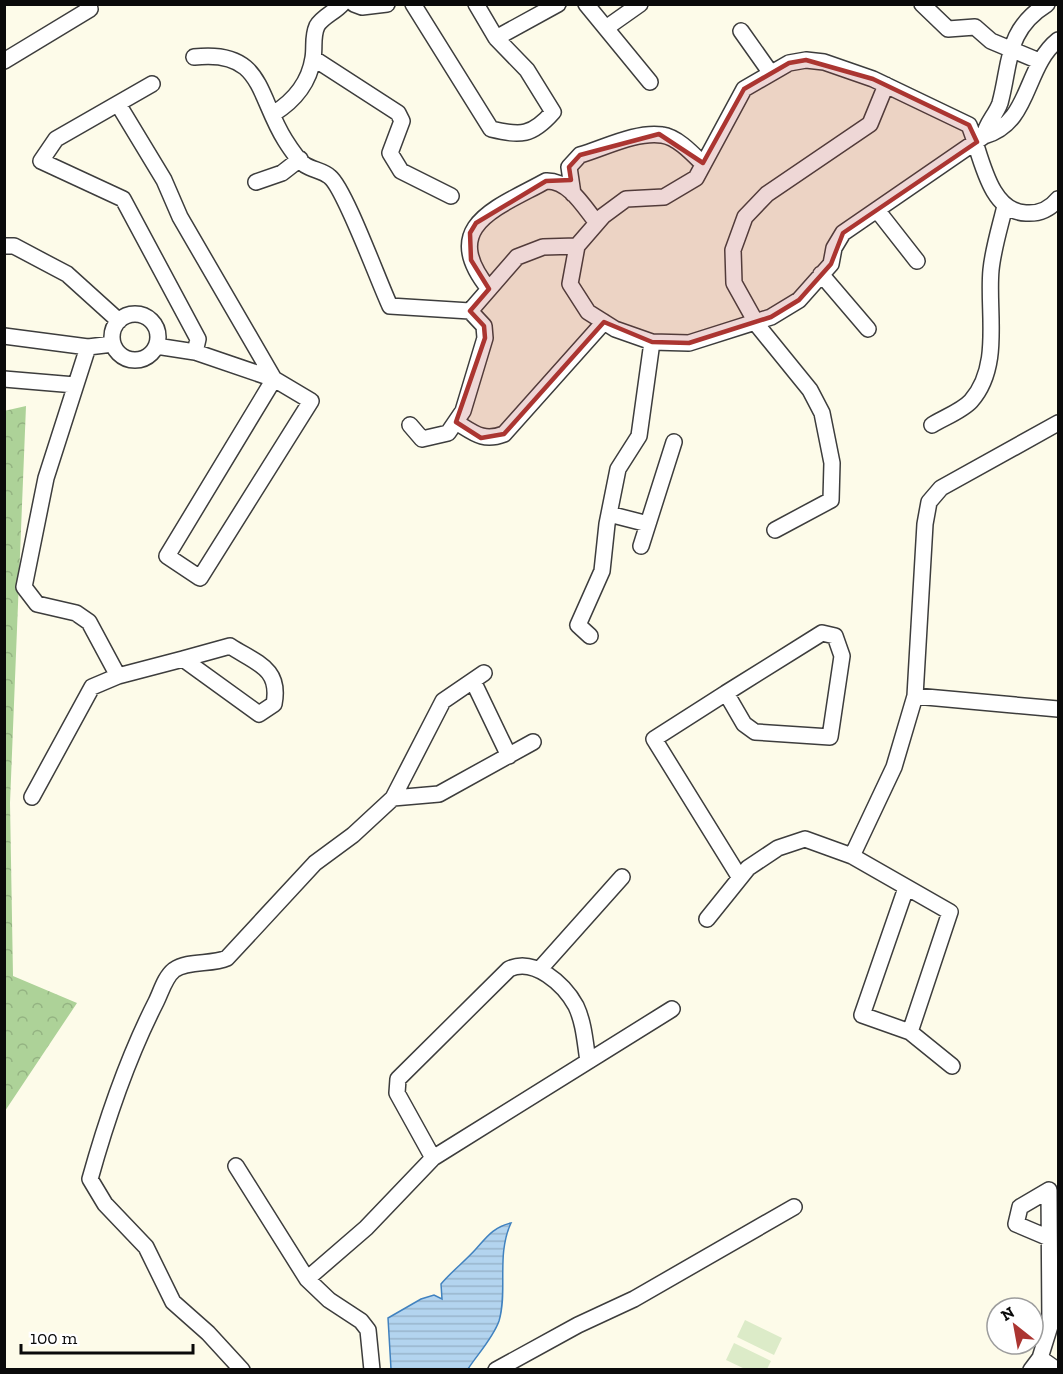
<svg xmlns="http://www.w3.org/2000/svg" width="1063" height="1374" viewBox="0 0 1063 1374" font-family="'Zilla Slab',serif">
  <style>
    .forest { fill: url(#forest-crowns) }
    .pitch { fill: #dcebc8 }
    .water { fill: url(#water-rules); stroke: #4182bf; stroke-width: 1.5 }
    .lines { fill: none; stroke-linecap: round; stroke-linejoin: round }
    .minor-casing { stroke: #3d3d3d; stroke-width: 18 }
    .minor { stroke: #fff; stroke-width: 15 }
    .marked { fill: #ab3531; fill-opacity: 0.2; stroke: #ab3531; stroke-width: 4.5; stroke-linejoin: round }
  </style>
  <defs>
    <pattern id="forest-crowns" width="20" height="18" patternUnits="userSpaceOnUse" patternTransform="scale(1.5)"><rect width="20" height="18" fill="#add298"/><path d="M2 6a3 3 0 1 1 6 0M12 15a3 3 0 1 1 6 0" fill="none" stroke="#94b382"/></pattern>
    <pattern id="water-rules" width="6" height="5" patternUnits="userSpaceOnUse" patternTransform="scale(1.5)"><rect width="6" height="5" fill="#b3d4ef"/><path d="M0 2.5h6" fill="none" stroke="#99b5cc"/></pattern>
  </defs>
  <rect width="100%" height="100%" fill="#fdfbe9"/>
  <path class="forest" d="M 26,406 L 10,803 L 13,976 L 77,1003 L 5,1111 L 4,411 Z"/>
  <path class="pitch" d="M 745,1320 L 782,1338 L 774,1355 L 737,1337 Z
    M 734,1343 L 771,1361 L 767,1369 L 745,1369 L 726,1360 Z"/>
  <path class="water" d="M 511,1223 C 496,1255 508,1291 499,1321 C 493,1338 477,1355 468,1369 L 391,1369 L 388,1318 L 421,1299 L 434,1295 L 442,1299 L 441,1284 C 451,1272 464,1262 475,1250 C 486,1238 493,1227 511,1223 Z"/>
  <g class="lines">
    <defs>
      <path id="minor" d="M 354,4 L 362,7 L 387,4
        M 413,4 L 491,129 C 521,136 532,136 553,112 L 527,70 L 496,38 L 558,4
        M 476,4 L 496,38
        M 586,4 L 650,82
        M 922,4 L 948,29 L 975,27 L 991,41 L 1039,61
        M 606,28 L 640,4
        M 741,31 L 770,72
        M 194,57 C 263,49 257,95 285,140 C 290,148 298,160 305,165 C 313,170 324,171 330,177 C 345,189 379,283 390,306 L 470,311 L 517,257 L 543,247 L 577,246 L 603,216 L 626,199 L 664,197 L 696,178 L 744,89 L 789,63 L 806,60 L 824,62 L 873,79 L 969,125 C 981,153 988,212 1026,213 C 1040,214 1050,209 1058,199
        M 313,58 L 398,113 L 402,121 L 390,153 L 401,171 L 451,196
        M 4,61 L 90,9
        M 152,84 L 56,139 L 41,161 L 123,199 L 198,339 L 195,352
        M 118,104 L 164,180 L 180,217 L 274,379
        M 273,114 C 294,101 309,84 313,58 C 315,47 312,37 317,26 C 322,17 335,12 342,4
        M 984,136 C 986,123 996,115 1000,103 C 1011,63 1005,30 1047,4
        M 256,182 L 282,173 L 300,159
        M 573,194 L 569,167 L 580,155 C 604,148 637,131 662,135 C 677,137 692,153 703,164
        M 877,210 L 917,261
        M 4,246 L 14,246 L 67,274 L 119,321
        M 577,246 L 570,284 L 588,312 L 615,329 L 652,342 L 689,343 L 771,317 L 799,300 L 831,264 L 834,248 L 843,233 L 984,136 C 1031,123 1024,67 1058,40
        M 821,274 L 868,329
        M 489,289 C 438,226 497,208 546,181 C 569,180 584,207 597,223
        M112 337a23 23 0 1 1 46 0a23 23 0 1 1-46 0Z
        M 4,336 L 88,347
        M 113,344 L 88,347 L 46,478 L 24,587 L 37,604 L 76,613 L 89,622 L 118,676
        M 156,346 L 195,352 L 274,379
        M 4,379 L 75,385
        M 274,379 L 311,401 L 200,578 L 167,556 Z
        M 456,422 C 474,433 483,442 504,434 L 604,322
        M 410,425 L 422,439 L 448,433 L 463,411 L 485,338 L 484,326 L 470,311
        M 932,425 C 943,418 962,411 971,401 C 1002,366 987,311 991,270 C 993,249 1000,227 1005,206
        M 609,514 L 648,524
        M 775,530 L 831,500 L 832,463 L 822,413 L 810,390 L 758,326 L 734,283 L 733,250 L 745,217 L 767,194 L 870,124 L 886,85
        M 641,546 L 674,442
        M 822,633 L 835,636 L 842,656 L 830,737 L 755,732 L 744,724 L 726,693 Z
        M 590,636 L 578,625 L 602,571 L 607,524 L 618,469 L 639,436 L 652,342
        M 230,646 C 256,663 281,668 274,704 L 259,714 L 183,659 Z
        M 473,681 L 509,756
        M 726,693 L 654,739 L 740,878
        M 915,696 L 1058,709
        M 32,797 L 92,687 L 118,676 L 183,659
        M 393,798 L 439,794 L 533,742
        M 852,856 L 894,767 L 915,696 L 925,524 L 929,502 L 941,488 L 1058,423
        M 906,888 L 862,1015 L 910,1032 L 952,1066
        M 707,919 L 748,868 L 778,848 L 805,839 L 852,856 L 950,912 L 910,1032
        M 539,970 L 622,877
        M 433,1158 L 397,1093 L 398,1079 L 509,969 C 534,957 564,984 576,1006 C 584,1023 585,1042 588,1061
        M 236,1166 L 307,1279 L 329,1300 L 361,1321 L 368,1330 L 372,1370
        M 307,1279 L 366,1228 L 433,1158 L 672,1009
        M 1040,1358 L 1057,1370
        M 242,1370 L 208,1333 L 173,1302 L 146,1247 L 105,1204 L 90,1179 C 107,1118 127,1059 156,1002 C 161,992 165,977 174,970 C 188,960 212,965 227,958 L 315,863 L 353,835 L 393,798 L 443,701 L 484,673
        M 496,1370 L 578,1325 L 634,1299 L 794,1207
        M 1031,1370 L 1040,1358 L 1050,1326 L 1049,1190 L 1020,1207 L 1016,1224 L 1049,1238"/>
    </defs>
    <use href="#minor" class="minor-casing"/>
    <use href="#minor" class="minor"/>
  </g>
  <path class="marked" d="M 806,60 L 873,79 L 969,125 L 977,142 L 843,233 L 831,264 L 799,300 L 771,317 L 689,343 L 652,342 L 604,322 L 504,434 L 481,438 L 456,422 L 485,338 L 484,326 L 470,311 L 489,289 L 471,260 L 470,233 L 476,223 L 546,181 L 571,180 L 569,167 L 580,155 L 659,134 L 703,163 L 744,89 L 789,63 Z"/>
  <rect width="1063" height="1374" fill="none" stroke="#0a0a0a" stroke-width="12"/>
  <g transform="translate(1015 1326) rotate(329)"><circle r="28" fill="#ffffff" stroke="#9d9d9d" stroke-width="1.5"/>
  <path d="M0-4.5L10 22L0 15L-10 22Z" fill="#ab3531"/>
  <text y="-9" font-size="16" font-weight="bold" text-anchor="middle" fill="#0a0a0a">N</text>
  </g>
  <path d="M21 1344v9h172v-9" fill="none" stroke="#0a0a0a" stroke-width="3"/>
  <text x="30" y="1344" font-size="18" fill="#0a0a0a" stroke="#ffffff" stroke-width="4.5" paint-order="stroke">100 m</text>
</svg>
